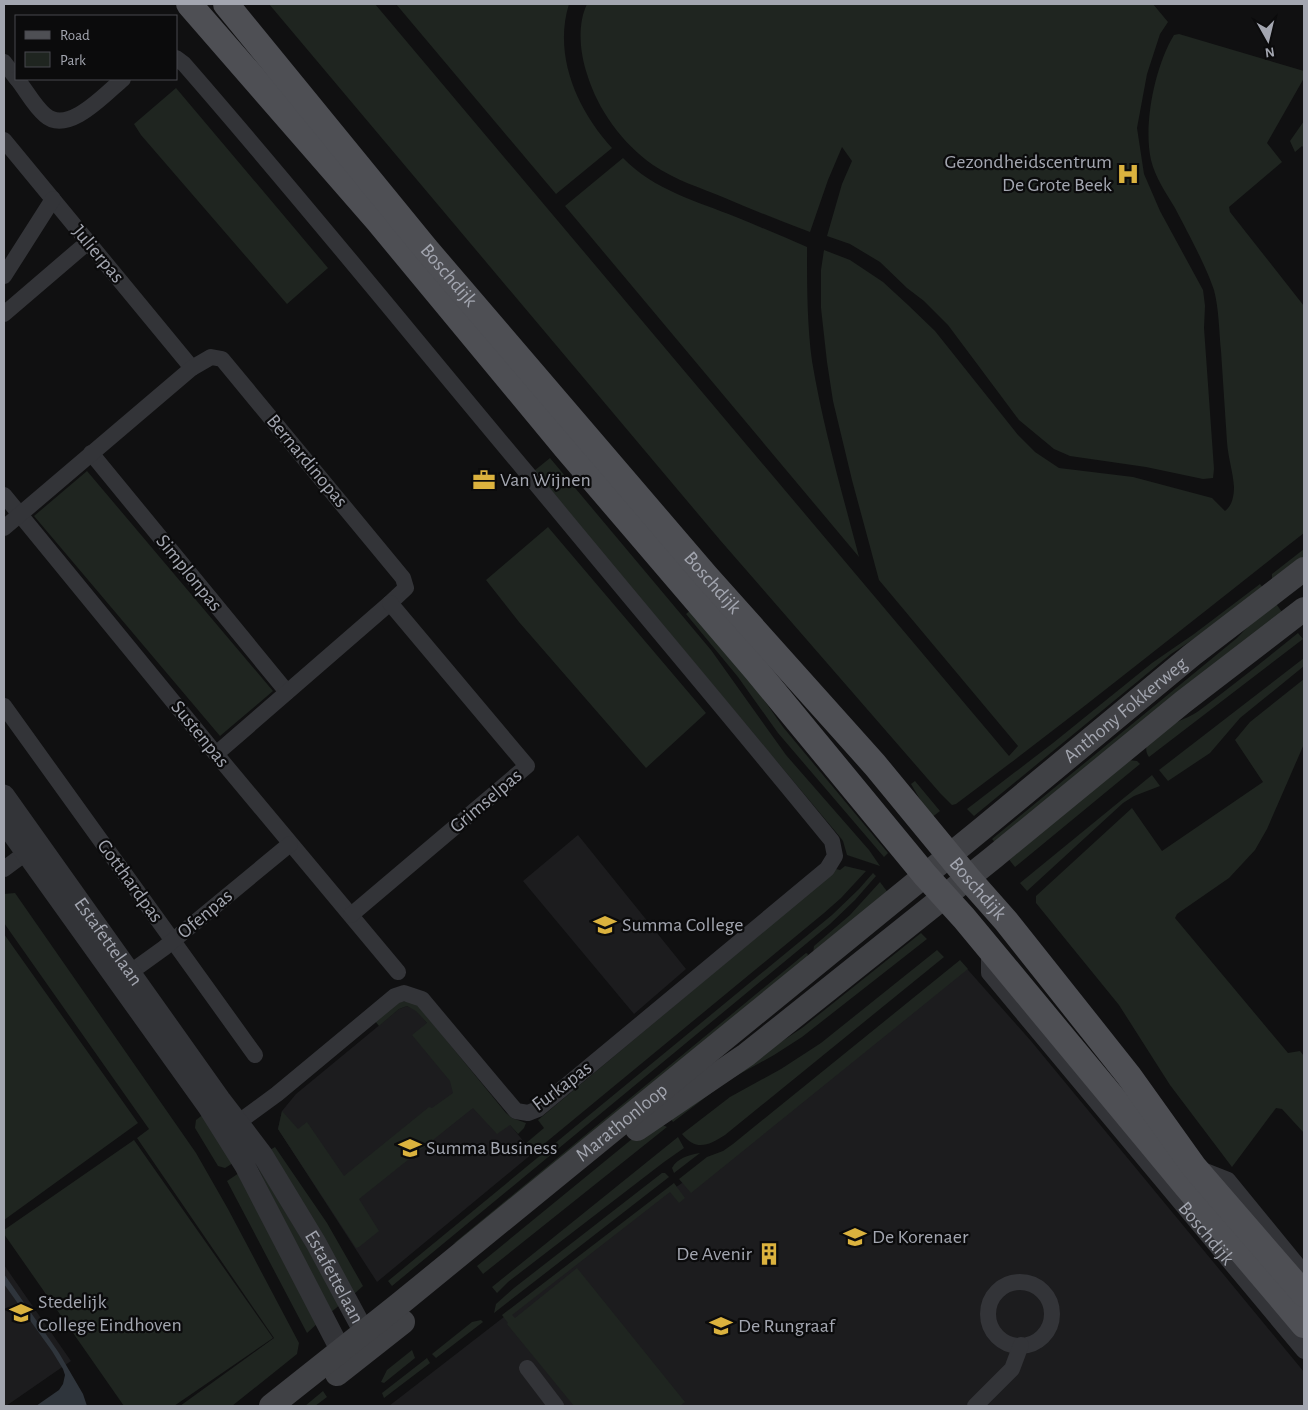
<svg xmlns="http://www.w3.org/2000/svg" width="1308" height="1410" viewBox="0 0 1308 1410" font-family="'Alegreya Sans',sans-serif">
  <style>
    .built { fill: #1c1c1e }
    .green { fill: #1f2520 }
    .water { fill: #2f353c }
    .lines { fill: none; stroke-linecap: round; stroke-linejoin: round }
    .minor { stroke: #333438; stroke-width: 16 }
    .tertiary { stroke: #333438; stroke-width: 21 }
    .secondary { stroke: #404145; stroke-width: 24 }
    .primary { stroke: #4e4f54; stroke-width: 26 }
    .labels { text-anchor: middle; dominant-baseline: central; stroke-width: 4.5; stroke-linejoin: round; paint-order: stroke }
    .poi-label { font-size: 20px; fill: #a3a6b0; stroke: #0b0b0c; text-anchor: start }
    .street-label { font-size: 20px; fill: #a3a6b0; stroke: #0b0b0c }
  </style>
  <rect width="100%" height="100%" fill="#101011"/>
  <path class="built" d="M 578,835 L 686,969 L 634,1014 L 523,881 Z
    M 961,962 L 1031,1041 L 1304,1372 L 1304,1406 L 389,1406 L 629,1220 L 722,1155 Z
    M 407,1006 L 416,1010 L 427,1023 L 533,1153 L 377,1282 L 278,1129 L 282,1111 L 296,1094 L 399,1009 Z
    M 4,1265 L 71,1361 L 6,1406 L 4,1406 Z"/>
  <path class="green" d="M 269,4 L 375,4 L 1009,756 L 1018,746 L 879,580 L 852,480 L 833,401 L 827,362 L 821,308 L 821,270 L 824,250 L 850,260 L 883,282 L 908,305 L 935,331 L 1018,435 L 1035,452 L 1059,468 L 1133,477 L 1212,498 L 1225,511 C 1232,506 1234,496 1234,487 C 1233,472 1228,457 1227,442 C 1225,412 1223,381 1221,351 C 1219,331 1219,309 1214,290 C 1206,266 1187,231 1175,208 C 1166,193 1155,177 1151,160 C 1143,124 1155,66 1174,35 L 1179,34 L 1304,71 L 1304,78 L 1267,143 L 1282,162 L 1229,207 L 1230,212 L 1304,306 L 1304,533 C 1188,624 1074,716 956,804 L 952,805 L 940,793 L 720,540 Z
    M 396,4 L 569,4 C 553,55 577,110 612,148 L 556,194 Z
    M 587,4 L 1153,4 L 1168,22 L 1160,34 L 1147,74 L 1137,128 L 1144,174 L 1160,211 L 1203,290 L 1205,306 L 1204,328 L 1214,469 L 1213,478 L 1203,479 L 1146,467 L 1070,456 L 1054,449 L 1019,420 L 948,325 L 924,301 L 907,288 L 880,262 L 850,244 L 827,236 L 842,184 L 852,161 L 842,147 L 828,180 L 810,232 C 781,221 753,210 725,198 C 701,188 675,180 653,165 C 622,143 598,110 587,74 C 580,53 577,25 587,4 Z
    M 176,88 L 328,268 L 287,304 L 141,135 L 134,124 Z
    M 1304,121 L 1304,148 L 1302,146 L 1295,152 L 1290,141 Z
    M 623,158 C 654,190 696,201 736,217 C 760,227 784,237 807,247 C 807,285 807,324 812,361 C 823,427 842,492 859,557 L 565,206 Z
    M 550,458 L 711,650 L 786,755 L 869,850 L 880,866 L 847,855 L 843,841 L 840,837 L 534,471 Z
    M 87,471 L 273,691 L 220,736 L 34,516 Z
    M 548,527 L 706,713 L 646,768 L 519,622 L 486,580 Z
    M 1304,549 L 1304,558 L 1272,580 L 1272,574 Z
    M 1260,584 L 1264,589 L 1231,614 L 1171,654 L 974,816 L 967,809 L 1053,743 L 1152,663 L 1194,634 Z
    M 1274,601 L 1282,612 L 997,845 L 992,839 L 1237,638 L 1263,611 Z
    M 693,608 L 741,667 L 783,727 L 888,853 L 884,857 L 778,733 L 738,677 L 686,614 Z
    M 1298,633 L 1303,639 L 1149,757 C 1146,753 1145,748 1148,743 C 1159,726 1185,721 1200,710 C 1233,685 1266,659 1298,633 Z
    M 1304,658 L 1304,666 L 1240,718 L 1210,753 L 1168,781 L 1159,770 Z
    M 1304,679 L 1304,744 L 1267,829 L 1255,850 L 1229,878 L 1177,914 L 1175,918 L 1288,1053 L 1300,1051 L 1304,1056 L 1304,1133 L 1282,1109 L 1276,1108 L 1232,1167 L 1170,1085 L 1119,1005 L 1036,903 L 1036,896 L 1132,808 L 1162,851 L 1263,782 L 1235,740 L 1250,722 Z
    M 1128,760 L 1137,761 L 1140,764 L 1015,867 L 1007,857 Z
    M 1152,775 L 1160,786 L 1134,796 L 1123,803 L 1027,891 L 1020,883 Z
    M 915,781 L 940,811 L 931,818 L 911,784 Z
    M 845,866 L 866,871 L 841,898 L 824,913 L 533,1153 L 525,1144 L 544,1128 L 538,1120 L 828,877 L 836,869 L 840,870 Z
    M 873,873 L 876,876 L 855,900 L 830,924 L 392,1286 L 388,1281 L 832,915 L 859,889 Z
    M 880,882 L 889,894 L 813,954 L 814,946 L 850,915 Z
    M 15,893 L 196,1153 L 228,1209 L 299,1343 L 297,1354 L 232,1406 L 180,1406 L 274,1338 L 137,1138 L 149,1129 L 4,923 L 4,894 Z
    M 921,933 L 927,939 L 802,1037 L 774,1055 L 727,1081 L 673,1122 L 669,1116 L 802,1028 Z
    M 4,934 L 138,1123 L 4,1220 L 4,933 Z
    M 937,950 L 944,957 L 725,1135 C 708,1146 696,1151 682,1134 L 730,1097 L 781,1069 L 821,1043 Z
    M 806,953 L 808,954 L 805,963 L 479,1231 L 453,1244 Z
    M 960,960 L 968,969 L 691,1193 L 679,1179 L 707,1157 L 723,1151 L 733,1144 Z
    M 400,1001 L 416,1003 L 506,1113 L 512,1118 L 526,1123 L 524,1128 L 518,1134 L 510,1125 L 497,1134 L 473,1108 L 359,1199 L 379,1231 L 359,1247 L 356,1248 L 278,1129 L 282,1111 L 298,1129 L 307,1122 L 344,1176 L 429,1107 L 432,1108 L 453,1093 L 450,1081 L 412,1035 L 427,1023 L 416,1011 L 407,1006 L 399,1009 L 379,1026 L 375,1021 Z
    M 204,1114 L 233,1163 L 225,1168 L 218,1166 L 195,1128 L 196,1120 Z
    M 654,1121 L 667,1127 L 483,1274 L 477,1266 Z
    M 678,1137 L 684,1148 L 664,1162 L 508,1282 L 497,1293 L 492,1287 Z
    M 134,1140 L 273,1338 L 174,1406 L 124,1406 L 4,1234 L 4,1230 Z
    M 275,1147 L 327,1223 L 363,1286 L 354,1294 L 270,1150 Z
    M 700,1153 L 674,1173 L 672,1168 C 677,1158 689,1155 700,1153 Z
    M 255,1162 L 341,1304 L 330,1313 Z
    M 239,1173 L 318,1323 L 307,1333 L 227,1181 Z
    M 662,1173 L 665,1173 L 669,1177 L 494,1313 L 496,1304 L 514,1288 Z
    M 674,1183 L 685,1198 L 679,1203 L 670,1192 L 512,1315 L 515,1318 L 577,1268 L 685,1402 L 680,1406 L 574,1406 L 507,1324 L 508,1323 L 502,1315 Z
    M 481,1320 L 483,1322 L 436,1358 L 432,1354 L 472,1322 Z
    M 412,1350 L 415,1358 L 384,1383 L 381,1382 L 387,1370 Z
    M 427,1358 L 430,1363 L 384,1398 L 382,1393 Z
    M 323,1391 L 327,1397 L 315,1406 L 305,1406 Z"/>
  <path class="water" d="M 4,1274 L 59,1353 L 83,1394 L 87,1406 L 36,1406 L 59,1390 L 63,1384 L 65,1375 L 63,1369 L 52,1351 L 4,1284 Z"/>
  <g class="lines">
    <g class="minor">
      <path d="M 176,58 L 184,64 C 301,198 413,337 527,473 C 628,596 731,717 832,841 L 835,856 L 827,869 L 538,1109 L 528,1113 L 516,1111 L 422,999 L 404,993 L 395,996 L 277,1094 L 228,1130"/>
      <path d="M 4,62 L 16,78"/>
      <path d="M 17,79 C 26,90 34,106 45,115 C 68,136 106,93 123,79"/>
      <path d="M 4,140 L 192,368"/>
      <path d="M 4,276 L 53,199"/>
      <path d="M 4,314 L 88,242"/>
      <path d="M 91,453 L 287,692"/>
      <path d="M 4,495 L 216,754 L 398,972"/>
      <path d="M 4,528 L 192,368 L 211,357 L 222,359 L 403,578 L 406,588 L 390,603 L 216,754"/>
      <path d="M 4,706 L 255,1055"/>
      <path d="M 4,869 L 35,846"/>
      <path d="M 351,915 L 527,766 L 390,603"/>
      <path id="s1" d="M 989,951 L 989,973 L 1304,1351"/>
      <path d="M 121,979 L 164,948 L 290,844"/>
      <path d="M 1200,1169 L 1228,1180 L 1304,1273"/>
      <circle cx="1020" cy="1314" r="32"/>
      <path d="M 527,1368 L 556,1406"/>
      <path d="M 975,1406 L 1012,1369 L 1021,1345"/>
    </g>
    <path class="tertiary" id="s2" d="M 4,795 L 220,1099 L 262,1154 L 316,1243 L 364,1332 L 365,1353 L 341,1351 L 245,1166 L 208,1107 L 4,822"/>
    <g class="secondary">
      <path d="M 637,1129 L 746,1055 L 994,857 L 1183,702 L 1304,609"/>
      <path d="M 337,1374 L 403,1322"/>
      <path id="s3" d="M 271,1406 L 397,1306 L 983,828 L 1192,655 L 1304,569"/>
    </g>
    <g class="primary">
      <path d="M 189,4 L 378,221 L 566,448 L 756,670 L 925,875 L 964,918 L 1187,1187 L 1304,1325"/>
      <path id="s4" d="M 226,4 L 426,249 L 706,576 L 875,765 L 968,878 L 1006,921 L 1129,1076 L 1194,1167 L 1304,1294"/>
    </g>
  </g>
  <defs>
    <symbol id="hospital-bare" viewBox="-9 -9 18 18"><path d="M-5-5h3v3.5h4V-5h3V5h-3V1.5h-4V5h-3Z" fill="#dbb23e" stroke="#0b0b0c" stroke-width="2.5" paint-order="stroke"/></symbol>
    <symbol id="office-bare" viewBox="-9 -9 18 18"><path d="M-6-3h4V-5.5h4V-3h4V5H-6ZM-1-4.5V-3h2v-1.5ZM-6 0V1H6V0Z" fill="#dbb23e" stroke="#0b0b0c" stroke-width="2.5" paint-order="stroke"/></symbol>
    <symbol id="school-bare" viewBox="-9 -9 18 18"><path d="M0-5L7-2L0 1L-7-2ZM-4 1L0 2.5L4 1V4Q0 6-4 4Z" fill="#dbb23e" stroke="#0b0b0c" stroke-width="2.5" paint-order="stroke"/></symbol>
    <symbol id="university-bare" viewBox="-9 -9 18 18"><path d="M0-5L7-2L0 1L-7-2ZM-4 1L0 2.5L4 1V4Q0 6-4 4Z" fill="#dbb23e" stroke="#0b0b0c" stroke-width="2.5" paint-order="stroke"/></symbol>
    <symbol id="building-bare" viewBox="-9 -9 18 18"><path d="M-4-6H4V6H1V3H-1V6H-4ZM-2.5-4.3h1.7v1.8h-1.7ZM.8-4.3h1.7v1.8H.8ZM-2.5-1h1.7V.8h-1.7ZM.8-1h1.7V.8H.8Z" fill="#dbb23e" stroke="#0b0b0c" stroke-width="2.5" paint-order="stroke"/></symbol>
  </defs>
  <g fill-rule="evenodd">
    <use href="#hospital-bare" x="1112" y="158" width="32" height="32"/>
    <use href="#office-bare" x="468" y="464" width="32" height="32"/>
    <use href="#school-bare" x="589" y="909" width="32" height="32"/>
    <use href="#university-bare" x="394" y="1132" width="32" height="32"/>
    <use href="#school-bare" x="839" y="1221" width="32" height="32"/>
    <use href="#building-bare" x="753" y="1238" width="32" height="32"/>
    <use href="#school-bare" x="5" y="1297" width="32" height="32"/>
    <use href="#school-bare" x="705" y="1310" width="32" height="32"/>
  </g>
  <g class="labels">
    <g class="poi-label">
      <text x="1112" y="162" text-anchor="end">Gezondheidscentrum<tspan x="1112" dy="23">De Grote Beek</tspan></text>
      <text x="500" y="480">Van Wijnen</text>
      <text x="622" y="925">Summa College</text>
      <text x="426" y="1148">Summa Business</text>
      <text x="872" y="1237">De Korenaer</text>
      <text x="752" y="1254" text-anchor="end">De Avenir</text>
      <text x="38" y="1302">Stedelijk<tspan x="38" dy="23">College Eindhoven</tspan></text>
      <text x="738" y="1326">De Rungraaf</text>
    </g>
    <g class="street-label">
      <text transform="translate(98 254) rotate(50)">Julierpas</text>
      <text stroke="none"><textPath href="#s4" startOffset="351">Boschdijk</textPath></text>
      <text transform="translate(307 461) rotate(50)">Bernardinopas</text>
      <text transform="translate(189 573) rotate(51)">Simplonpas</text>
      <text stroke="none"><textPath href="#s4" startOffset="756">Boschdijk</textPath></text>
      <text stroke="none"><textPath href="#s3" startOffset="1102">Anthony Fokkerweg</textPath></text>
      <text transform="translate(200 734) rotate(51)">Sustenpas</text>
      <text transform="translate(486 801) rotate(-40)">Grimselpas</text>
      <text transform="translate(130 881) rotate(54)">Gotthardpas</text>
      <text stroke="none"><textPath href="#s4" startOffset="1161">Boschdijk</textPath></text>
      <text transform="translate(205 914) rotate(-40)">Ofenpas</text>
      <text stroke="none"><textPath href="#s2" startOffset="180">Estafettelaan</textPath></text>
      <text transform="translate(562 1086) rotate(-37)">Furkapas</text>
      <text stroke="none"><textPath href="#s3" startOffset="451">Marathonloop</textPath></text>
      <text stroke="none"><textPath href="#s1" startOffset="361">Boschdijk</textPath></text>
      <text stroke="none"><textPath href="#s2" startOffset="585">Estafettelaan</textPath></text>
    </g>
  </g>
  <rect width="1308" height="1410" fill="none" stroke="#a3a6b0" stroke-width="10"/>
  <rect x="15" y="15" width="162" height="65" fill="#0b0b0c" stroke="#48494e"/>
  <rect x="25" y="31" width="25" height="8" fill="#4e4f54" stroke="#48494e"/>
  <text x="60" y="40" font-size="15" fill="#a3a6b0">Road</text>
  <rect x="25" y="52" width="25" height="15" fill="#1f2520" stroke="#48494e"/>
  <text x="60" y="65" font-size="15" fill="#a3a6b0">Park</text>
  <g transform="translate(1268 40) rotate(172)" stroke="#0b0b0c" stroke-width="4" paint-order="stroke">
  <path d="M0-4L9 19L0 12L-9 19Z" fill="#a3a6b0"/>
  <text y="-8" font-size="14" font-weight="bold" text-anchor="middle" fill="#a3a6b0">N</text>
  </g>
</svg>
